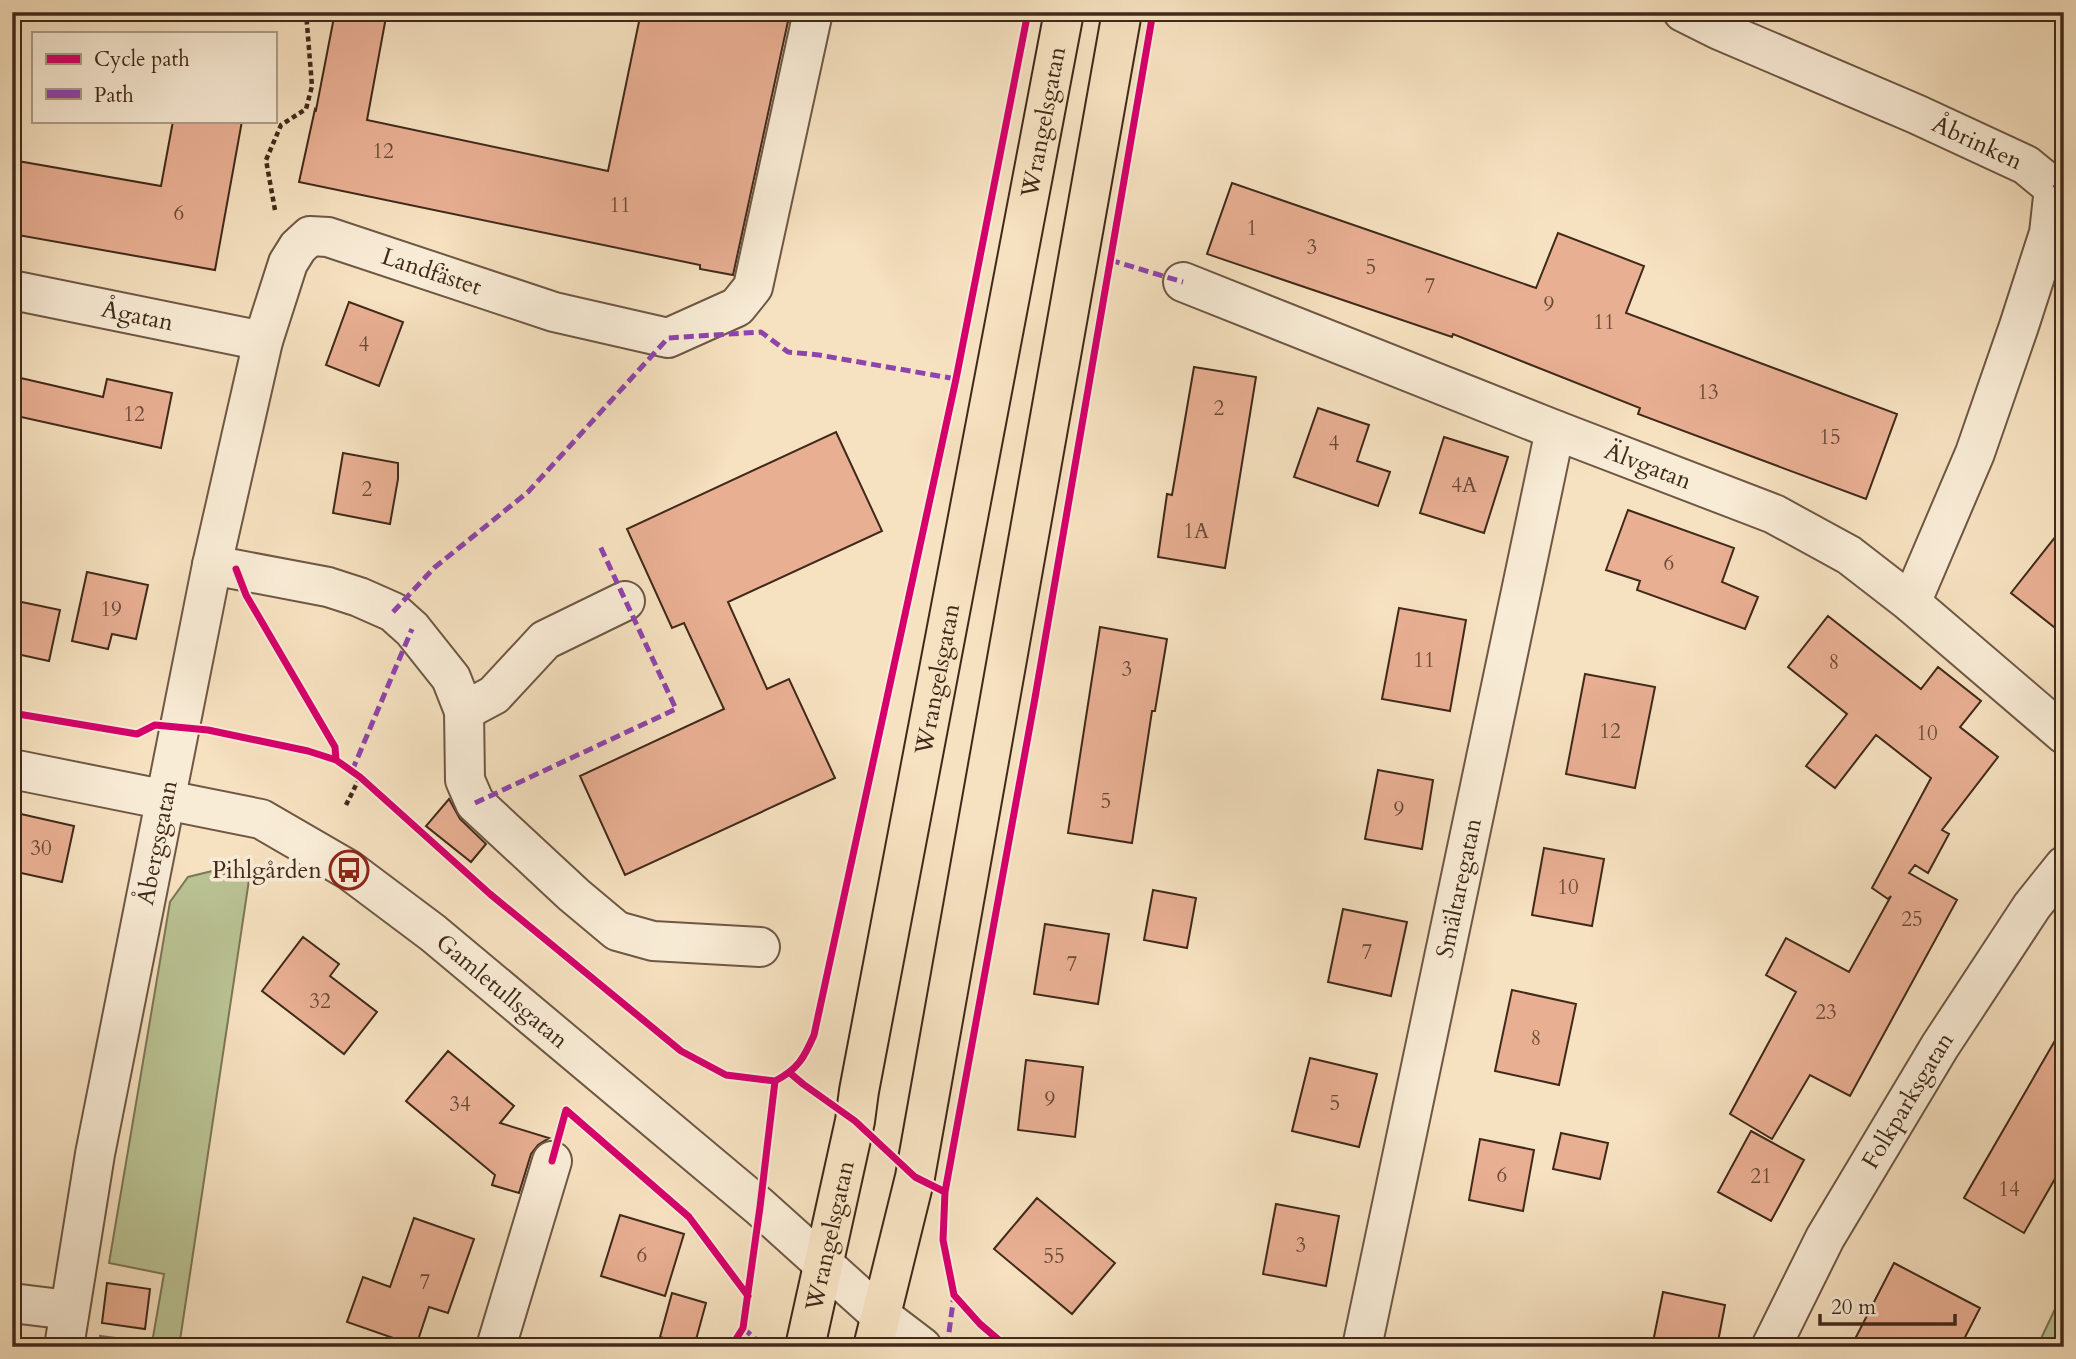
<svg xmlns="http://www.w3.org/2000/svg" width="2076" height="1359" viewBox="0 0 2076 1359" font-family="Cardo,serif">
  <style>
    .green { fill: #bac394; stroke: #7d7657; stroke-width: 2 }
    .building { fill: #e9af93; stroke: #40291a; stroke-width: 2 }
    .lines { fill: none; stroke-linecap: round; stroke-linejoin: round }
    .minor-casing { stroke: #6e5744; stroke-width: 42 }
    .major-casing { stroke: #40291a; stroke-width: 42 }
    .path { stroke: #40291a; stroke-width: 4.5; stroke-dasharray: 5 3.5; stroke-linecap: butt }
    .minor { stroke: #f9ecd6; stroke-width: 38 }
    .major { stroke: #f6e1c0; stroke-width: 38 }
    .quiet { stroke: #8e44ad; stroke-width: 5; stroke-dasharray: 10 5; stroke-linecap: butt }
    .cycleway-casing { stroke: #f9ecd6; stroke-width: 11 }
    .cycleway { stroke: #d6006c; stroke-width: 7 }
    .labels { text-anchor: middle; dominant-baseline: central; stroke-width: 7; stroke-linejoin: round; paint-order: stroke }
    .number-label { font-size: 21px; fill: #6a4a38 }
    .street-label { font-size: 24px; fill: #40291a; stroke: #f9ecd6 }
    .poi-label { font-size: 24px; fill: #40291a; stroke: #f9ecd6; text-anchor: end }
  </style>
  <rect width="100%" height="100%" fill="#f6e1c0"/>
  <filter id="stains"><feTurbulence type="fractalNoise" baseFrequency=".00286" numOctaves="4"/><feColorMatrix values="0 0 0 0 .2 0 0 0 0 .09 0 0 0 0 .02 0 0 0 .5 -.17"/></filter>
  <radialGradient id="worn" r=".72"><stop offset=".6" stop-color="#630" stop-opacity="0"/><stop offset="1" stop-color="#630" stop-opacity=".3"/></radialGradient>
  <path class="green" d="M 212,871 L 249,880 L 179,1347 L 99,1347 L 100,1336 L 152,1343 L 164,1274 L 109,1263 L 170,902 L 188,877 Z
    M 2064,1290 L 2064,1347 L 2037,1347 Z"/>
  <path class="building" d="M 335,12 L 364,12 L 386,17 L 367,120 L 608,171 L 641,12 L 790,12 L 733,275 L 700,269 L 700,265 L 299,182 L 315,109 L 316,110 Z
    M 173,121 L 242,121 L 215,270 L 12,234 L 12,160 L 161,186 Z
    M 1232,183 L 1536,288 L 1558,233 L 1644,266 L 1626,313 L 1897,414 L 1866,499 L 1638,414 L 1640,408 L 1453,334 L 1452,337 L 1207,254 Z
    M 349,302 L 403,322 L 379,386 L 326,365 Z
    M 1194,367 L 1256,377 L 1225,568 L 1158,557 L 1167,494 L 1172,495 Z
    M 12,376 L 103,397 L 107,379 L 172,393 L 161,448 L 12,415 Z
    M 1318,408 L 1369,425 L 1357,461 L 1390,472 L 1378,506 L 1294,477 Z
    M 836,432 L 882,531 L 728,602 L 767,689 L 789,679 L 835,778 L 625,875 L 580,776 L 724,709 L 684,623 L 672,628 L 627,529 Z
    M 1444,437 L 1508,457 L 1484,533 L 1420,513 Z
    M 343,453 L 398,463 L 398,479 L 390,524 L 333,513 Z
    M 1628,510 L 1734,548 L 1722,582 L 1758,597 L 1745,629 L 1637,590 L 1640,581 L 1606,570 Z
    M 2064,526 L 2064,635 L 2011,593 Z
    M 87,572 L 148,585 L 136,639 L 112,634 L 108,649 L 72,641 Z
    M 12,600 L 60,610 L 49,661 L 12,653 Z
    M 1399,608 L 1466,620 L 1450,711 L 1382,699 Z
    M 1828,616 L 1921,689 L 1938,667 L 1981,701 L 1960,727 L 1998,757 L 1942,830 L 1949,834 L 1928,873 L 1915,865 L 1909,873 L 1957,900 L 1850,1096 L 1810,1075 L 1772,1139 L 1730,1114 L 1796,992 L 1766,975 L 1786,938 L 1849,972 L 1891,896 L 1888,899 L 1872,888 L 1931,778 L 1876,735 L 1835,788 L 1806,766 L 1847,714 L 1788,667 Z
    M 1100,627 L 1167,639 L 1155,711 L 1152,711 L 1132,843 L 1068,833 Z
    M 1585,674 L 1655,687 L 1635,788 L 1566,774 Z
    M 1378,770 L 1433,780 L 1422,849 L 1365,839 Z
    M 449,799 L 460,819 L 486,844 L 471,862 L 426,826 Z
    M 12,812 L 74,826 L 62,882 L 12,871 Z
    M 1544,848 L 1604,859 L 1592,926 L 1532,915 Z
    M 1153,890 L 1196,898 L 1187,948 L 1144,940 Z
    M 1343,909 L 1407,922 L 1391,996 L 1328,982 Z
    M 1045,924 L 1109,934 L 1098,1004 L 1034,994 Z
    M 303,937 L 339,964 L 330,976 L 377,1012 L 344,1054 L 262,991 Z
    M 1512,990 L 1576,1004 L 1559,1085 L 1495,1071 Z
    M 2064,1025 L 2064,1163 L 2024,1233 L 1964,1198 Z
    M 448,1051 L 514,1106 L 500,1123 L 549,1138 L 538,1145 L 531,1154 L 519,1193 L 492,1185 L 495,1175 L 406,1101 Z
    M 1310,1058 L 1377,1074 L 1359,1147 L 1292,1131 Z
    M 1026,1060 L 1083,1067 L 1075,1137 L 1018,1130 Z
    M 1751,1131 L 1804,1160 L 1771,1221 L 1718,1192 Z
    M 1561,1133 L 1608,1143 L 1600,1179 L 1553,1169 Z
    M 1480,1139 L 1534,1150 L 1523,1211 L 1469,1200 Z
    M 1037,1198 L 1115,1263 L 1072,1314 L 994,1249 Z
    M 1276,1204 L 1339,1216 L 1326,1286 L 1263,1274 Z
    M 620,1215 L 684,1234 L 665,1296 L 601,1276 Z
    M 414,1218 L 474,1239 L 448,1313 L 429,1307 L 416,1346 L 347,1322 L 363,1277 L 390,1287 Z
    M 1894,1263 L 1980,1308 L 1960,1347 L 1874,1347 L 1856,1337 Z
    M 107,1283 L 150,1289 L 145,1329 L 102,1323 Z
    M 1663,1292 L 1725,1305 L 1717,1347 L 1652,1347 Z
    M 672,1293 L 706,1303 L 694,1347 L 660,1337 Z"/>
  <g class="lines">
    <defs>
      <g id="minor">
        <path id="s1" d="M 1683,12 L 1719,30 L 1916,114 L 2026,165 L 2054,188 L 2049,233 L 2019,326 L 1975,453 L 1911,603"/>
        <path id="s2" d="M 1183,282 L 1555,430 L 1774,514 L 1849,555 L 1911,603 L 2064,734"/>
        <path id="s3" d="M 12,290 L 263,341"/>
        <path d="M 212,565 L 328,587 L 359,597 L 393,612 L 412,629 L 451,678 L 464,711 L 465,780 L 475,803 L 574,895 L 617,931 L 653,941 L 760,947"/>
        <path d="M 464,711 L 494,695 L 545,640 L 625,601"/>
        <path id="s4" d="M 12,769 L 261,819 L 349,870 L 433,933 L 494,984 L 760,1207 L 880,1315 L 922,1347"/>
        <path d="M 12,1303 L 69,1310"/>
        <path id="s5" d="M 64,1347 L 95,1154 L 212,565 L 263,341 L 288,263 L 298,247 L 310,236 L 328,237 L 554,312 L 668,338 L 737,307 L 753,287 L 813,12"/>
        <path d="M 496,1347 L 552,1161"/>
        <path id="s6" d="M 1362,1347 L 1555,430"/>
        <path id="s7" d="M 1771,1347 L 1825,1238 L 1940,1046 L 2032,906 L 2064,866"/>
      </g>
      <g id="major">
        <path id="s8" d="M 805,1347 L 855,1121 L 859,1091 L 1064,12"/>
        <path d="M 873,1347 L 915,1177 L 1122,12"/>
      </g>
    </defs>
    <use href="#minor" class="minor-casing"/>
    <use href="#major" class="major-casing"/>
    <path class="path" d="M 275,210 L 266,160 L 281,125 L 306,109 L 312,86 L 306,12
      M 346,805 L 360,777"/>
    <use href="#minor" class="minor"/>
    <use href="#major" class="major"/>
    <path class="quiet" d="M 2054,188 L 2064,180
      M 1110,260 L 1183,282
      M 393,612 L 434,568 L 528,492 L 668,338 L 761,332 L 788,352 L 819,355 L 956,379
      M 352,771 L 412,629
      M 475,803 L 676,709 L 600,546
      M 743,1328 L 765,1347
      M 947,1347 L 954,1295"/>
    <defs>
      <path id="cycleway" d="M 236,569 L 246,595 L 335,747 L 336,760
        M 12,713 L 137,734 L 155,725 L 208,730 L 308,751 L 336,760 L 360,777 L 490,894 L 681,1051 L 726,1075 L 775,1081
        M 790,1073 L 803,1084 L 855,1121 L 915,1177 L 945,1192 L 943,1240 L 954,1295 L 980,1324 L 1007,1347
        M 552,1161 L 566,1110 L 689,1217 L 748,1296
        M 945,1192 L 1035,698 L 1153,12
        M 731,1347 L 743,1328 L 760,1207 L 775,1081 C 798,1069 804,1058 814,1035 L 956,379 L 1028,12"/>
    </defs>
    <use href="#cycleway" class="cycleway-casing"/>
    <use href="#cycleway" class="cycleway"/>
  </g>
  <defs>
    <symbol id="bus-ring" viewBox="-11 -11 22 22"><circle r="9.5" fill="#f9ecd6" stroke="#8f2418" stroke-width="1.5"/><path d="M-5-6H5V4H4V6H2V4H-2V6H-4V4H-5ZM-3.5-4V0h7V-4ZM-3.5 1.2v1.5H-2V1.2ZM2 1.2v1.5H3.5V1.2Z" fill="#8f2418"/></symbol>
  </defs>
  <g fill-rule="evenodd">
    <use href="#bus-ring" x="327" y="848" width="44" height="44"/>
  </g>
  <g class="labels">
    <g class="number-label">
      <text x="383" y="151">12</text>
      <text x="620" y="205">11</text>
      <text x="179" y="213">6</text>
      <text x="1252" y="228">1</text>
      <text x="1312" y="247">3</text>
      <text x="1371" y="267">5</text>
      <text x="1430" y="286">7</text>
      <text x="1549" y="304">9</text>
      <text x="1604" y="322">11</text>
      <text x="364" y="344">4</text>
      <text x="1708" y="392">13</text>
      <text x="1219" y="408">2</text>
      <text x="134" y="414">12</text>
      <text x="1830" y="437">15</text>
      <text x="1334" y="443">4</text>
      <text x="1464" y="485">4A</text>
      <text x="367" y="489">2</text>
      <text x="1196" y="531">1A</text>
      <text x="1669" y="563">6</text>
      <text x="111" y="609">19</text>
      <text x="1424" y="660">11</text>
      <text x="1834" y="662">8</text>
      <text x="1127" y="669">3</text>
      <text x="1610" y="731">12</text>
      <text x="1927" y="733">10</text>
      <text x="1106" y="801">5</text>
      <text x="1399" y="809">9</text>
      <text x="41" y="848">30</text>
      <text x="1568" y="887">10</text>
      <text x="1912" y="919">25</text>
      <text x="1367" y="952">7</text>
      <text x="1072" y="964">7</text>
      <text x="320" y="1001">32</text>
      <text x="1826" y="1012">23</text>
      <text x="1536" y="1038">8</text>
      <text x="1050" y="1099">9</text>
      <text x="1335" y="1103">5</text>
      <text x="460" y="1104">34</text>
      <text x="1502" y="1175">6</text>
      <text x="1761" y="1176">21</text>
      <text x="2009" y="1189">14</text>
      <text x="1301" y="1245">3</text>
      <text x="642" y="1255">6</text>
      <text x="1054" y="1256">55</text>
      <text x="425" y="1282">7</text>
    </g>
    <g class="street-label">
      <text stroke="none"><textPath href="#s8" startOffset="1248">Wrangelsgatan</textPath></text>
      <text stroke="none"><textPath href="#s1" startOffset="322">Åbrinken</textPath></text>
      <text stroke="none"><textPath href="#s5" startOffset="1270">Landfästet</textPath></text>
      <text stroke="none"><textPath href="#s3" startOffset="128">Ågatan</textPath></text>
      <text stroke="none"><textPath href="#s2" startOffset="500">Älvgatan</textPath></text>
      <text stroke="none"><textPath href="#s8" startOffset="681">Wrangelsgatan</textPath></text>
      <text stroke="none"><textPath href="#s5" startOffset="513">Åbergsgatan</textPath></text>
      <text stroke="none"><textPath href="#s6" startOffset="469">Smältaregatan</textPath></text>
      <text stroke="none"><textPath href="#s4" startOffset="551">Gamletullsgatan</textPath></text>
      <text stroke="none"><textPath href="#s7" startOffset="282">Folkparksgatan</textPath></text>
      <text stroke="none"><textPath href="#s8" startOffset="114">Wrangelsgatan</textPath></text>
    </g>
    <g class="poi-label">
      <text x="322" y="870">Pihlgården</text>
    </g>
  </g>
  <rect width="2076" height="1359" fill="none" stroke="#f6e1c0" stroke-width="42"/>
  <rect x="14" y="14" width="2048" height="1331" fill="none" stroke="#40291a" stroke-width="3.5"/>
  <rect x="21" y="21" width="2034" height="1317" fill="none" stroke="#40291a" stroke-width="2"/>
  <rect x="32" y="32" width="245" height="91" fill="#f9ecd6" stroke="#af9e8b" stroke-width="2"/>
  <rect x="46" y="54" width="35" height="10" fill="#d6006c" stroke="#af9e8b" stroke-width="2"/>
  <text x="94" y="66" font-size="21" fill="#40291a">Cycle path</text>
  <rect x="46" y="89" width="35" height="10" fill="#8e44ad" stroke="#af9e8b" stroke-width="2"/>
  <text x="94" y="102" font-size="21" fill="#40291a">Path</text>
  <path d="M1820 1314v10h135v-10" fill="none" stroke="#40291a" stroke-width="3.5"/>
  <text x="1831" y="1314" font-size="21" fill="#40291a" stroke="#f9ecd6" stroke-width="5" paint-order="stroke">20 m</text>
  <rect width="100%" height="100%" filter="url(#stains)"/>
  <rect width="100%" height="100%" fill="url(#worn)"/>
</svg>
